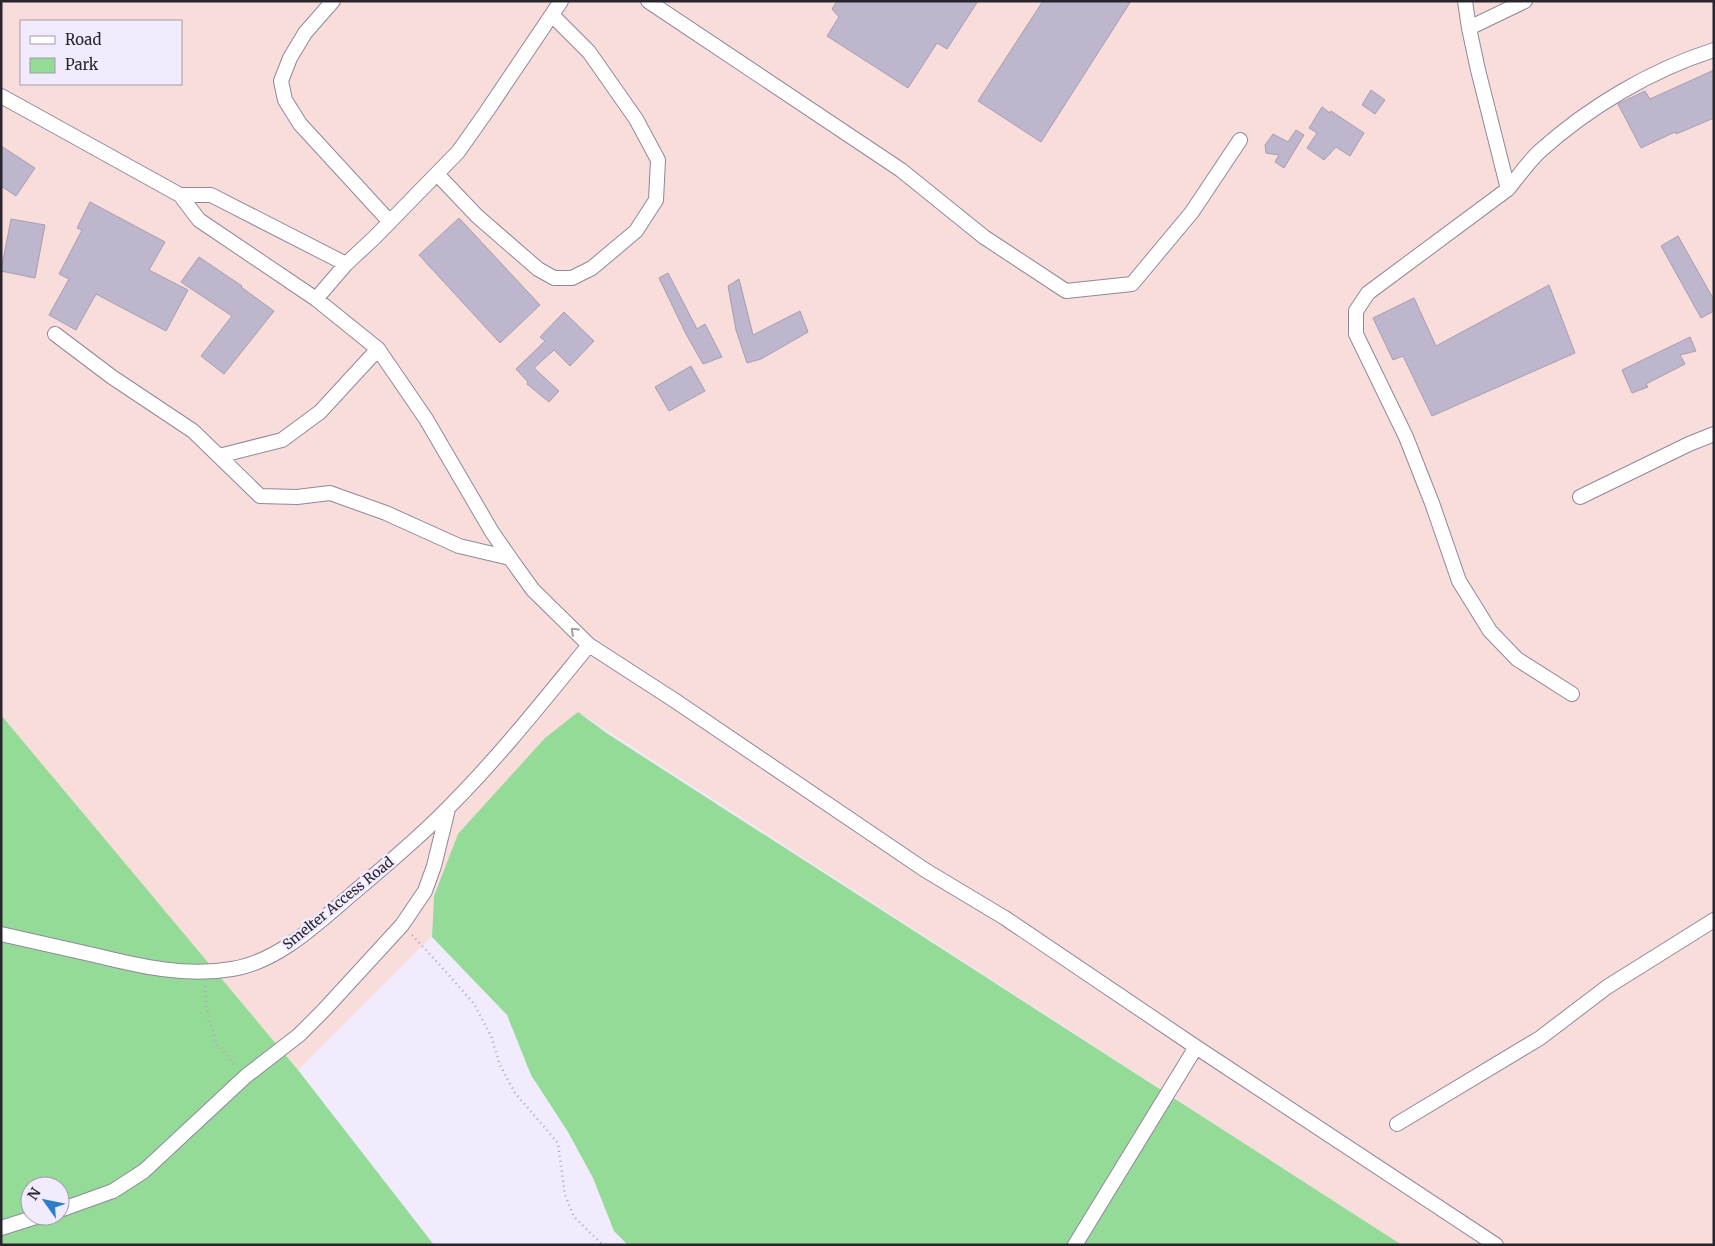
<svg xmlns="http://www.w3.org/2000/svg" width="1715" height="1246" viewBox="0 0 1715 1246" font-family="Merriweather,serif">
  <style>
    .industrial { fill: #f8ddda; fill-rule: evenodd }
    .green { fill: #95db98; fill-rule: evenodd }
    .building { fill: #bdb6cc; stroke: #a59eb3 }
    .lines { fill: none; stroke-linecap: round; stroke-linejoin: round }
    .minor-casing { stroke: #8f889d; stroke-width: 16 }
    .path { stroke: #aca7b6; stroke-width: 2.5; stroke-dasharray: 1 4; stroke-linecap: butt }
    .minor { stroke: #fff; stroke-width: 14 }
    .oneway { stroke: #9e9da0 }
    .labels { text-anchor: middle; dominant-baseline: central; stroke-width: 5; stroke-linejoin: round; paint-order: stroke }
    .street-label { font-size: 14px; fill: #28252d; stroke: #f1ebfd }
  </style>
  <rect width="100%" height="100%" fill="#f1ebfd"/>
  <path class="industrial" d="M 1,1 L 1714,1 L 1714,1245 L 1402,1245 L 578,712 L 434,896 L 432,936 L 298,1070 L 1,715 ZM 21,21 L 181,21 L 181,84 L 21,84 Z"/>
  <path class="green" d="M 578,712 L 608,734 L 1402,1245 L 628,1245 L 614,1231 L 593,1178 L 568,1132 L 531,1075 L 507,1015 L 432,937 L 434,896 L 458,834 L 545,738 Z
    M 1,715 L 298,1070 L 434,1245 L 1,1245 ZM 30,1186 L 60,1186 L 60,1216 L 30,1216 Z"/>
  <path class="building" d="M 837,1 L 978,1 L 947,49 L 937,43 L 908,88 L 827,36 L 839,17 L 832,9 Z
    M 1043,1 L 1131,1 L 1041,142 L 978,101 Z
    M 1714,70 L 1714,118 L 1676,134 L 1675,132 L 1641,148 L 1618,104 L 1645,91 L 1650,99 Z
    M 1371,90 L 1385,100 L 1375,114 L 1362,105 Z
    M 1322,107 L 1330,113 L 1331,111 L 1364,133 L 1350,156 L 1336,147 L 1324,160 L 1307,148 L 1317,133 L 1309,128 Z
    M 1296,130 L 1304,135 L 1284,168 L 1275,162 L 1279,155 L 1266,153 L 1265,145 L 1273,134 L 1288,142 Z
    M 1,146 L 35,168 L 16,196 L 1,186 Z
    M 90,202 L 165,242 L 149,270 L 188,290 L 166,331 L 96,294 L 76,330 L 49,315 L 69,279 L 59,274 L 82,230 L 77,228 Z
    M 459,218 L 540,305 L 500,343 L 419,255 Z
    M 11,219 L 45,225 L 35,278 L 1,271 Z
    M 1678,236 L 1714,300 L 1714,311 L 1701,318 L 1661,246 Z
    M 199,257 L 242,286 L 241,287 L 274,311 L 224,374 L 201,356 L 232,316 L 181,282 Z
    M 668,273 L 697,329 L 705,324 L 722,357 L 703,364 L 686,334 L 659,278 Z
    M 739,279 L 753,335 L 800,311 L 808,332 L 761,359 L 747,363 L 736,330 L 728,286 Z
    M 1549,285 L 1575,353 L 1432,416 L 1403,356 L 1393,360 L 1373,318 L 1414,298 L 1436,346 Z
    M 564,312 L 594,341 L 570,366 L 554,350 L 534,368 L 559,391 L 549,402 L 527,384 L 528,382 L 516,369 L 545,341 L 540,337 Z
    M 1690,337 L 1696,351 L 1680,355 L 1685,364 L 1646,384 L 1648,387 L 1632,393 L 1622,370 Z
    M 691,366 L 705,391 L 669,411 L 655,387 Z"/>
  <g class="lines">
    <defs>
      <path id="minor" d="M 333,1 L 305,33 L 290,58 L 281,81 L 285,100 L 300,124 L 390,222
        M 648,1 L 901,170 L 984,237 L 1066,291 L 1132,284 L 1192,212 L 1240,140
        M 1465,1 L 1469,28
        M 1525,1 L 1469,28 L 1478,70 L 1508,189 C 1518,177 1528,162 1540,151 C 1589,107 1651,70 1714,50
        M 1,96 L 180,195 L 199,220 L 316,299 L 378,349 L 426,419 L 492,532 L 510,558 L 533,590 L 589,645 L 674,700 L 925,870 L 1005,918 L 1196,1047 L 1496,1245
        M 437,174 L 477,216 L 538,269 L 554,278 L 572,278 L 592,268 L 636,231 L 656,200 L 658,160 L 636,119 L 589,52 L 552,15
        M 1508,189 L 1368,293 L 1356,311 L 1356,334 L 1406,437 L 1432,503 L 1459,581 L 1490,631 L 1517,659 L 1572,694
        M 180,195 L 211,195 L 346,264
        M 316,299 L 346,264 L 374,238 L 458,152 L 487,111 L 561,1
        M 55,334 L 112,377 L 193,431 L 260,496 L 297,497 L 330,493 L 386,513 L 459,546 L 510,558
        M 219,456 L 282,440 L 320,412 L 378,349
        M 1580,497 L 1689,444 L 1714,434
        M 1,934 C 32,941 63,948 94,955 C 139,966 185,977 232,969 C 278,962 318,923 352,894 C 385,866 418,839 448,808 C 499,757 544,700 589,645
        M 1397,1124 L 1540,1038 L 1607,987 L 1714,920
        M 60,1210 L 113,1191 L 144,1171 L 246,1076 L 299,1035 L 324,1010 L 402,925 L 425,891 L 434,866 L 448,809
        M 1,1228 L 39,1216
        M 1075,1245 L 1196,1047"/>
    </defs>
    <use href="#minor" class="minor-casing"/>
    <path class="path" d="M 412,935 L 448,974 L 474,1004 L 491,1036 L 500,1065 L 515,1093 L 558,1143 L 565,1195 L 574,1217 L 603,1245
      M 205,986 L 206,1007 L 216,1043 L 236,1066"/>
    <use href="#minor" class="minor"/>
  </g>
  <defs><path id="oneway-chevron" d="M-2-3.5L2.5 0L-2 3.5" fill="none" stroke-width="1.6" stroke-linecap="round" stroke-linejoin="round" transform="scale(1.25)"/></defs>
  <use class="oneway" href="#oneway-chevron" transform="translate(574 631) rotate(-137)"/>
  <g class="labels">
    <g class="street-label">
      <text transform="translate(338 903) rotate(-39)">Smelter Access Road</text>
    </g>
  </g>
  <rect width="1715" height="1246" fill="none" stroke="#28252d" stroke-width="5"/>
  <rect x="20" y="20" width="162" height="65" fill="#f1ebfd" stroke="#a19caa"/>
  <rect x="30" y="36" width="25" height="8" fill="#ffffff" stroke="#a19caa"/>
  <text x="65" y="45" font-size="15" fill="#28252d">Road</text>
  <rect x="30" y="58" width="25" height="15" fill="#95db98" stroke="#a19caa"/>
  <text x="65" y="70" font-size="15" fill="#28252d">Park</text>
  <g transform="translate(45 1201) rotate(303)"><circle r="24" fill="#f1ebfd" stroke="#a19caa"/>
  <path d="M0-4L9 19L0 12L-9 19Z" fill="#2a7ecc"/>
  <text y="-8" font-size="14" font-weight="bold" text-anchor="middle" fill="#28252d">N</text>
  </g>
</svg>
